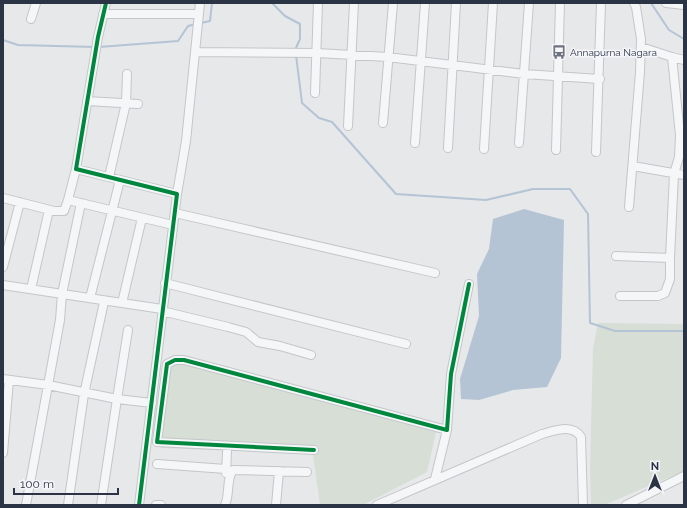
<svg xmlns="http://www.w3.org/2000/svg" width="687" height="508" viewBox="0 0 687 508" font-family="Raleway,sans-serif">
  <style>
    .green { fill: #d6ded6 }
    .water { fill: #b4c4d5 }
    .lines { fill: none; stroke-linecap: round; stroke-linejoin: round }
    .stream { stroke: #b4c4d5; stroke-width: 2 }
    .minor-casing { stroke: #c4c6c8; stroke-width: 10 }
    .minor { stroke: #f5f6f7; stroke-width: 8 }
    .cycleway-casing { stroke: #f4f6f9; stroke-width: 6 }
    .cycleway { stroke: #00873e; stroke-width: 4 }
    .labels { text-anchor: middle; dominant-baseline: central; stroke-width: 3; stroke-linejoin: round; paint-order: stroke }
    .poi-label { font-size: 10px; fill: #2b3445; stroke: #f4f6f9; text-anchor: start }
  </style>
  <rect width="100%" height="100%" fill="#e6e8ea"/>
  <path class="green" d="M 598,323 L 684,324 L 684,471 L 604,505 L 591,505 L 590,466 L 593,349 Z
    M 176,362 L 436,432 L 427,472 L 363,505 L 320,505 L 313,454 L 161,448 L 169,367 Z"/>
  <path class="water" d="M 524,209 L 564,220 L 561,358 L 547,387 L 513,390 L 479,400 L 461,399 L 460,379 L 479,316 L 477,274 L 489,249 L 493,219 Z"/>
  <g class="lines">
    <path class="stream" d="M 272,3 L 285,16 L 300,24 L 300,39 L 295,50
      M 651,3 L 669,30 L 684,39
      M 201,23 L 210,21 L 212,3
      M 3,40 L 18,45 L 95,47
      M 99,47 L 178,41 L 188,26 L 196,24
      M 296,55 L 302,103 L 319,118 L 332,122 L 396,194 L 486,200 L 533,189 L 570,189 L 588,214 L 590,323 L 615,331 L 684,331"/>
    <defs>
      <path id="minor" d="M 106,3 L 98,37 L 76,169 L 177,194 L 139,505
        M 666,3 L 684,5
        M 103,14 L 199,14
        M 31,19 L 36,3
        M 195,52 L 317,53 L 388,57 L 524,74 L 600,79
        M 672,57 L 684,60
        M 315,93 L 318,3
        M 87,101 L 138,104
        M 383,123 L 393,3
        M 348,126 L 354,3
        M 415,143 L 425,3
        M 519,143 L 529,3
        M 448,148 L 456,3
        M 484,149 L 493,3
        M 556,150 L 560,3
        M 596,152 L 601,3
        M 633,166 L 684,175
        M 76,169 L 68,200 L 173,225
        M 109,177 L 126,103 L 127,74
        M 177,194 L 186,141 L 200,3
        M 3,198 L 54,211 L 64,211 L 68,200
        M 629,207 L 640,72 L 641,39 L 636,7 L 634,3
        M 175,213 L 435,273
        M 142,218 L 122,303 L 162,309
        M 616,256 L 670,258 L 674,174 L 679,157 L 680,135 L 672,57 L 641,47
        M 3,267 L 20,202
        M 165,283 L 406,344
        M 3,285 L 122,303
        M 31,289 L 49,210
        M 620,296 L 658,296 L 665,293 L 670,279 L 670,258
        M 90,298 L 120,180
        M 162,311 L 228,327 L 246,332 L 258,342 L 280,346 L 311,355
        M 128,330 L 117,399 L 152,403
        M 3,379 L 48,385 L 117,399 L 101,505
        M 314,450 L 157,442 L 167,364 L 175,360 L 184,360 L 447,430 L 451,374 L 469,284
        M 3,453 L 9,380
        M 157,464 L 226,469
        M 226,473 L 227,452
        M 435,479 L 447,430
        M 26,505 L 60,320 L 62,294 L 81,203
        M 68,505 L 84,394 L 104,302
        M 156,505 L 161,505
        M 225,505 C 230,495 226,479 233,470 L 307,472
        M 276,505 L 279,471
        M 377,505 L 542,434 C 554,431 572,423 581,437 L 583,505
        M 626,505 L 684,476"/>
    </defs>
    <use href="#minor" class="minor-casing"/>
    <use href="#minor" class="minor"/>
    <defs>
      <path id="cycleway" d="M 106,3 L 98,37 L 76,169 L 177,194 L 139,505
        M 314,450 L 157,442 L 167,364 L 175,360 L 184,360 L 447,430 L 451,374 L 469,284"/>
    </defs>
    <use href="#cycleway" class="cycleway-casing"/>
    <use href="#cycleway" class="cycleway"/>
  </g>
  <defs>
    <symbol id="bus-bare" viewBox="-9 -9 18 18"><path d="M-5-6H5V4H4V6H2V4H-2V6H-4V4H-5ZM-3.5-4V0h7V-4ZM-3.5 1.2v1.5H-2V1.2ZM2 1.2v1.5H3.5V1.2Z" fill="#6c737f" stroke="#f4f6f9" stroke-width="2.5" paint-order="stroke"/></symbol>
  </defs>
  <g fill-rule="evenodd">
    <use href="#bus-bare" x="549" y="42" width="20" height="20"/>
  </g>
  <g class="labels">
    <g class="poi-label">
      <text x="570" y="52">Annapurna Nagara</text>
    </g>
  </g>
  <rect width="687" height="508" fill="none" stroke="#2b3445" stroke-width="8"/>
  <g transform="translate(655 476)" stroke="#f4f6f9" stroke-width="3" paint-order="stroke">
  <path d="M0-3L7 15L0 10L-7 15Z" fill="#2b3445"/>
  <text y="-6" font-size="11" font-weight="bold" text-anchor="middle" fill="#2b3445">N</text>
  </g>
  <path d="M14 488v6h104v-6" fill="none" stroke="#2b3445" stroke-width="2"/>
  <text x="20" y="488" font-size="12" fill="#2b3445" stroke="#f4f6f9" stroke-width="3" paint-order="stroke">100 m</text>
</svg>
